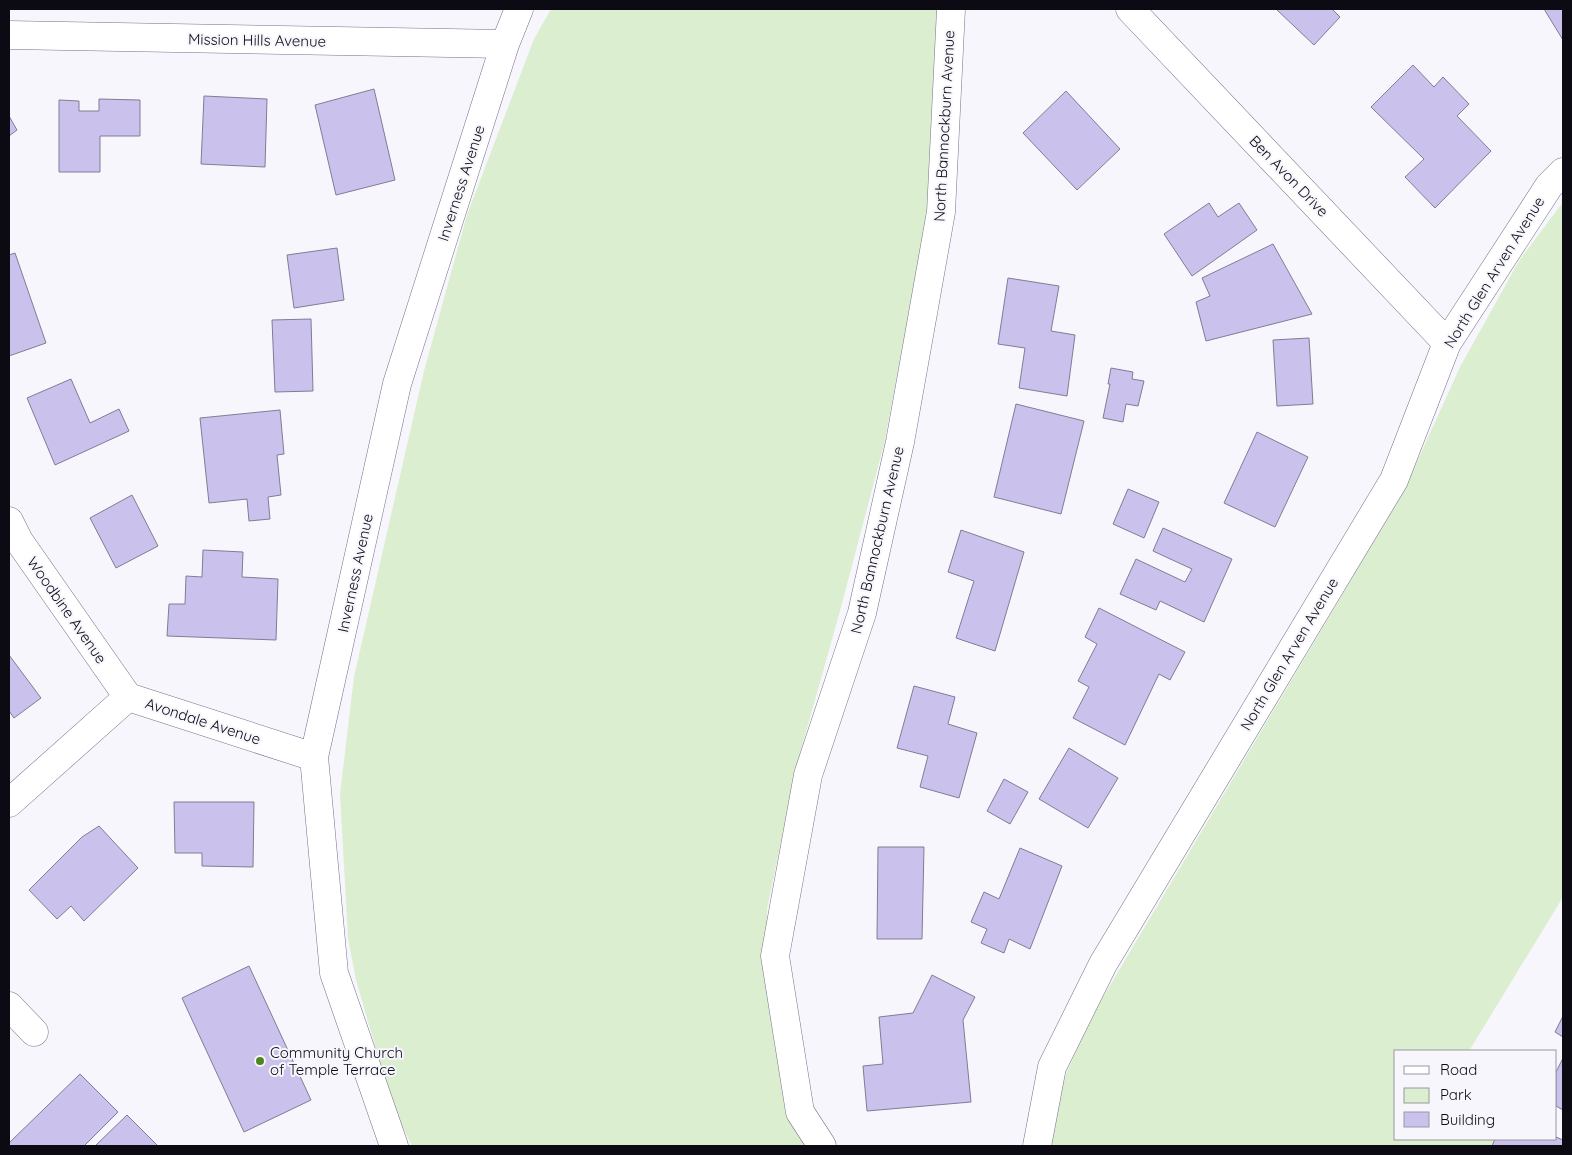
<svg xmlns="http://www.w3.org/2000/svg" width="1572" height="1155" viewBox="0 0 1572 1155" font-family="Quicksand,sans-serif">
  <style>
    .green { fill: #dbeecf }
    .building { fill: #cac1ed; stroke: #817c95 }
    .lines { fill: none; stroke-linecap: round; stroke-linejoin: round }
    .street-casing { stroke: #76718a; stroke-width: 29 }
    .street { stroke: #fff; stroke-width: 28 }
    .poi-dot { fill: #4f851e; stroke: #f7f6fc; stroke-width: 2 }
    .labels { text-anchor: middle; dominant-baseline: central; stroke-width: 4; stroke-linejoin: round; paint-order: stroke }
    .street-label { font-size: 15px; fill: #0c0a13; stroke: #f7f6fc }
    .poi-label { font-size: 15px; fill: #0c0a13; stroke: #f7f6fc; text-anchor: start }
  </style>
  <rect width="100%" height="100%" fill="#f7f6fc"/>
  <path class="green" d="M 551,9 L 940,9 L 934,153 L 924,236 L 884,444 L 840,611 L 797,764 L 767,909 L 770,1010 L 809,1146 L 412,1146 L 398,1117 L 376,1049 L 356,980 L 348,938 L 340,794 L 354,677 L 424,371 L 467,215 L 534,39 Z
    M 1563,202 L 1563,897 L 1469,1051 L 1396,1051 L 1396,1139 L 1513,1139 L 1531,1146 L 1049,1146 L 1066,1074 L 1093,1014 L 1350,582 L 1411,475 L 1460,367 L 1519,261 Z"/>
  <path class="building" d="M 1276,9 L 1332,9 L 1340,17 L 1314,45 Z
    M 1544,9 L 1563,9 L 1563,40 Z
    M 1413,65 L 1434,87 L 1443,77 L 1469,104 L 1457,116 L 1491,151 L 1435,208 L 1405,177 L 1424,159 L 1371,107 Z
    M 374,89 L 395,180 L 336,195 L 315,105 Z
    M 1066,91 L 1120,149 L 1077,190 L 1023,133 Z
    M 204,96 L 267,99 L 265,167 L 201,164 Z
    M 99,99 L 140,100 L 140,136 L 100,136 L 100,172 L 59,172 L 59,100 L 79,101 L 79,111 L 99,111 Z
    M 9,116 L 17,130 L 9,136 Z
    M 1209,203 L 1218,217 L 1239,203 L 1257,230 L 1192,276 L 1164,234 Z
    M 1273,244 L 1312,314 L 1206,341 L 1196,302 L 1210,296 L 1202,278 Z
    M 337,248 L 344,300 L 294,308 L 287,255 Z
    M 15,253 L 46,343 L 9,356 L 9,255 Z
    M 1008,278 L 1059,286 L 1051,331 L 1075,335 L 1067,396 L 1019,388 L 1025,348 L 998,344 Z
    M 311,319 L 313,391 L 275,392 L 272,320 Z
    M 1309,338 L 1313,404 L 1277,406 L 1273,340 Z
    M 1111,368 L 1133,372 L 1132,379 L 1144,381 L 1138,406 L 1126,404 L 1123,422 L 1103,418 L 1110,384 L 1108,384 Z
    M 71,379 L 90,423 L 119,409 L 129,431 L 55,465 L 27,398 Z
    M 1016,404 L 1084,421 L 1061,514 L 994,497 Z
    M 280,410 L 284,454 L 277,455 L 281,495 L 268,497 L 270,519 L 249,521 L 247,499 L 209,503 L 200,418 Z
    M 1257,432 L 1308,457 L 1275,527 L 1224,503 Z
    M 1128,489 L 1159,502 L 1144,538 L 1113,524 Z
    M 132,495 L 158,546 L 116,568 L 90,518 Z
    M 1163,528 L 1232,559 L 1204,622 L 1160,601 L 1156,610 L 1120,594 L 1136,559 L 1185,582 L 1192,569 L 1153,551 Z
    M 961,530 L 1024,552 L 995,651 L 956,638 L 974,581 L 948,572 Z
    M 203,550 L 243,552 L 242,577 L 278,579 L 276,640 L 167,636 L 169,604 L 185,604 L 186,576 L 202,577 Z
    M 1099,608 L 1185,652 L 1170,680 L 1159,674 L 1125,745 L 1073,718 L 1089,687 L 1078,681 L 1097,644 L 1085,637 Z
    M 9,655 L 41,698 L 14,718 L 9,711 Z
    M 914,686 L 955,697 L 948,724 L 977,733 L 959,798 L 920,787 L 928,756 L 897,748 Z
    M 1069,748 L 1118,778 L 1088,828 L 1039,799 Z
    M 1004,779 L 1028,792 L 1010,824 L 987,811 Z
    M 174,802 L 254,802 L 253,867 L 202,866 L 202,853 L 175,853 Z
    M 99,826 L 138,868 L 84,921 L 71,906 L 57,919 L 29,890 L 82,837 Z
    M 878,847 L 924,847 L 922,939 L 877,939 Z
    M 1020,848 L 1062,866 L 1030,949 L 1009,939 L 1004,953 L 981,943 L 987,929 L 971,922 L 984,892 L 999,899 Z
    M 249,966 L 311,1100 L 244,1132 L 182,998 Z
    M 932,975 L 975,997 L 963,1020 L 971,1102 L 867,1111 L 863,1066 L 883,1064 L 879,1017 L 913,1013 Z
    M 1563,1016 L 1563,1037 L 1555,1032 Z
    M 1563,1058 L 1563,1110 L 1556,1106 L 1556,1072 Z
    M 80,1074 L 118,1112 L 84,1146 L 9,1146 L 9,1143 Z
    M 127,1115 L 158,1146 L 95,1146 Z
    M 1556,1137 L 1563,1140 L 1563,1146 L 1492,1146 L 1495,1139 L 1556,1139 Z"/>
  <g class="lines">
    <defs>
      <path id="street" d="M 1130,9 L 1447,343
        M 9,35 L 505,44
        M 9,521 L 19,541 L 128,697
        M 9,803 L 128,697 L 314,757
        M 9,1006 L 34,1032
        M 394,1146 L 334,973 L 314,757 L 397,384 L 505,44 L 519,9
        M 822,1146 L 800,1112 L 775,956 L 808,775 L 862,613 L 900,442 L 941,212 L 951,9
        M 1037,1146 L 1052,1067 L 1103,964 L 1394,480 L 1447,343 L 1549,186 L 1563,172"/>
    </defs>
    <use href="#street" class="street-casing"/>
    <use href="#street" class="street"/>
  </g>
  <circle class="poi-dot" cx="260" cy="1061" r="5"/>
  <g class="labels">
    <g class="street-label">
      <text transform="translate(257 40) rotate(1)">Mission Hills Avenue</text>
      <text transform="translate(944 126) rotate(-87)">North Bannockburn Avenue</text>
      <text transform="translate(1289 176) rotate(46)">Ben Avon Drive</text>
      <text transform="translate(461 183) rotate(-72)">Inverness Avenue</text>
      <text transform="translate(1494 272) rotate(-58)">North Glen Arven Avenue</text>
      <text transform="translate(877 540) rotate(-77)">North Bannockburn Avenue</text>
      <text transform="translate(355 573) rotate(-78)">Inverness Avenue</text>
      <text transform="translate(67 610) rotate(55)">Woodbine Avenue</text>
      <text transform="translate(1289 654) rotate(-59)">North Glen Arven Avenue</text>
      <text transform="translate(203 721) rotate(18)">Avondale Avenue</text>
    </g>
    <g class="poi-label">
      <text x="270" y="1052">Community Church<tspan x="270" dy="17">of Temple Terrace</tspan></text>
    </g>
  </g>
  <rect width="1572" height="1155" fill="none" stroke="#0c0a13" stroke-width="20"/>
  <rect x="1394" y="1050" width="162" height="90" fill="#f7f6fc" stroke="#99989f"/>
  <rect x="1404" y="1066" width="25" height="8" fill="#ffffff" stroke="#99989f"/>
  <text x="1440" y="1075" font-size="15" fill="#0c0a13">Road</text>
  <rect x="1404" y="1088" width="25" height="15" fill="#dbeecf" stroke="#99989f"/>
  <text x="1440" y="1100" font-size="15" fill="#0c0a13">Park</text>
  <rect x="1404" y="1112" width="25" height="15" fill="#cac1ed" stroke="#99989f"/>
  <text x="1440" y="1125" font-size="15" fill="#0c0a13">Building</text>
</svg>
